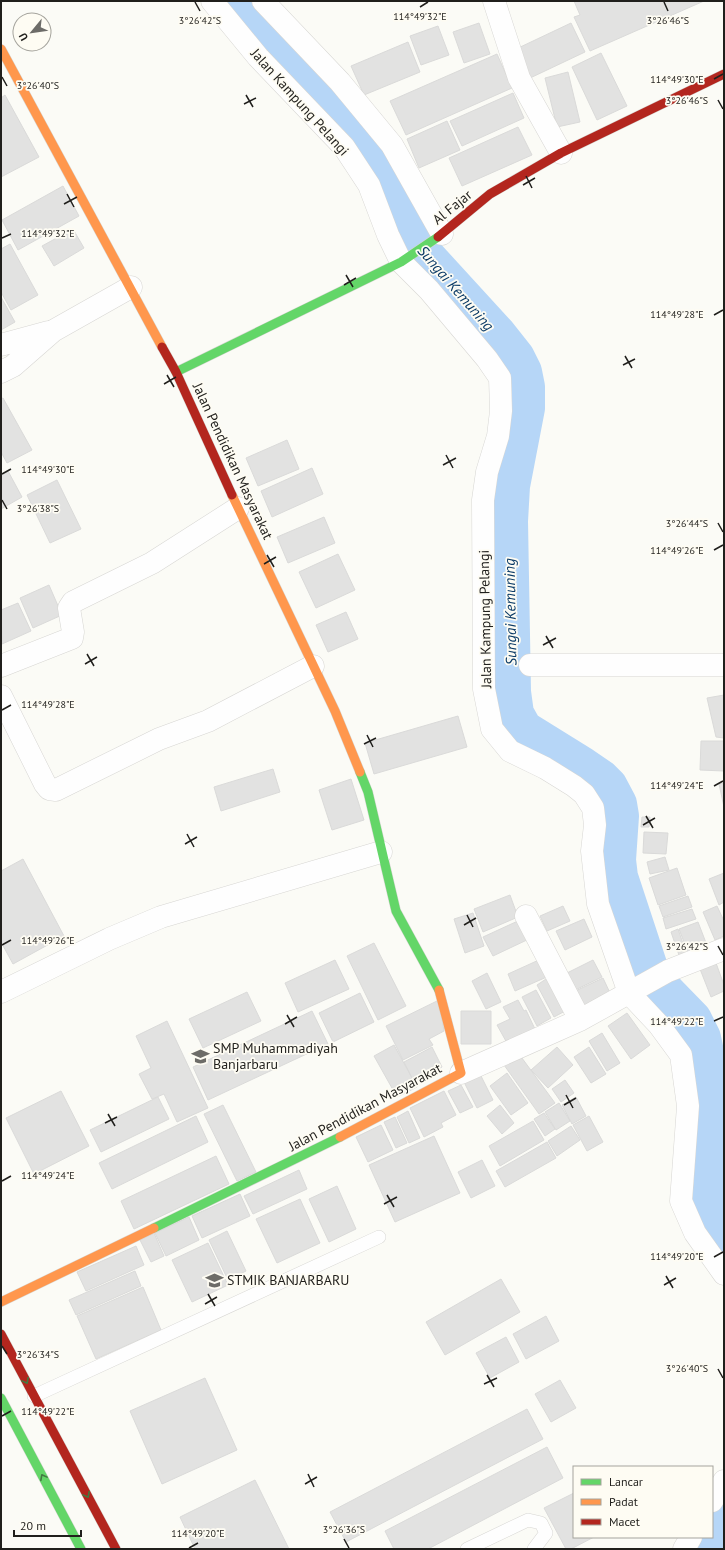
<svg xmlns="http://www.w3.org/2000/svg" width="725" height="1550" viewBox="0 0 725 1550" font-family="'PT Sans',sans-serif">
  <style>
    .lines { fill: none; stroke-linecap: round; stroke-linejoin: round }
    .river { stroke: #b6d6f7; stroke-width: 40 }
    .building { fill: #e2e2e1; stroke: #dadad9 }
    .lane-casing { stroke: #d7d6d3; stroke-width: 14 }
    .street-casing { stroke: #d7d6d3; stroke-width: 23 }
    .fast-casing { stroke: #d7d6d3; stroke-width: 10 }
    .slow-casing { stroke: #d7d6d3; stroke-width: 10 }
    .jam-casing { stroke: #d7d6d3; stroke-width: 10 }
    .lane { stroke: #fefefe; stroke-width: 13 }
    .street { stroke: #fefefe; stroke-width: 22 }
    .fast { stroke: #63d668; stroke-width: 9 }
    .slow { stroke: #ff974d; stroke-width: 9 }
    .jam { stroke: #b3261e; stroke-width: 9 }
    .oneway { stroke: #427a42 }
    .ticks { fill: none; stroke: #201f1c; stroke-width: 1.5 }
    .labels { text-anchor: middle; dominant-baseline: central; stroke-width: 3.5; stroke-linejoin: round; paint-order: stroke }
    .street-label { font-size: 14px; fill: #201f1c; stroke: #fefcf3 }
    .poi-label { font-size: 14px; fill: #201f1c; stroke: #fefcf3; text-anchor: start }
    .water-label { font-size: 15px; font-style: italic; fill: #0a3a66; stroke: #fefcf3 }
    .ticks-label { font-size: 10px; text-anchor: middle; fill: #201f1c; stroke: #fefcf3; stroke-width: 3.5; stroke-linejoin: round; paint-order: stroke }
  </style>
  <rect width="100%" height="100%" fill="#fbfbf6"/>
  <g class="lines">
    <path class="river" d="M 231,1 L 358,139 L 374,163 L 401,217 L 420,251 L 496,334 L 515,358 L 522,372 L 525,387 L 525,408 L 510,486 L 508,521 L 511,692 L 514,714 L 523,730 L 581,766 L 600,779 L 608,787 L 617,804 L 619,816 L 616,860 L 618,877 L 648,968 L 655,982 L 692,1020 L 701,1038 L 710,1081 L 715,1129 L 706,1193 L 707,1211 L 714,1231 L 724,1246
      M 709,1549 L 724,1522"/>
  </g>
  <path class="building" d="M 574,1 L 704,1 L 590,51 L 574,17 L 580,15 Z
    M 479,23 L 490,54 L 464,63 L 453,32 Z
    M 571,23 L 585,52 L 528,79 L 514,50 Z
    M 438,26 L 449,55 L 421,65 L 410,36 Z
    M 408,42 L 420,72 L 364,95 L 351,66 Z
    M 601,53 L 627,106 L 597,120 L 572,67 Z
    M 497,54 L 512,88 L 406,135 L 390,101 Z
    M 568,72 L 580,122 L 557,127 L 545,78 Z
    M 513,93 L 524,118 L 462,146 L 450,121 Z
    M 5,95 L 39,157 L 1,177 L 1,98 Z
    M 447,121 L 460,150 L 419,168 L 407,139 Z
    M 518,127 L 532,155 L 462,186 L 449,158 Z
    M 63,186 L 79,216 L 18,250 L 2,220 Z
    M 73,229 L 84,248 L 54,266 L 42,246 Z
    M 10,244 L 38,295 L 11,310 L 1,292 L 1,249 Z
    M 1,297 L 15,322 L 1,330 Z
    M 3,398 L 32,450 L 7,463 L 1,452 L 1,399 Z
    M 287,440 L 299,469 L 258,486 L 246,458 Z
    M 312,468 L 323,494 L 272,517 L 261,491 Z
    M 8,471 L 22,497 L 1,509 L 1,475 Z
    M 57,480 L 81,529 L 50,543 L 27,495 Z
    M 324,517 L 335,543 L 288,563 L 277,537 Z
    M 338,554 L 355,590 L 316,608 L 299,572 Z
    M 49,585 L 62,615 L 33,628 L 20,598 Z
    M 18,603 L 31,631 L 2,644 L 1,610 Z
    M 346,612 L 358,639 L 328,652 L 316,625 Z
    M 724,695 L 724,738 L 716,737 L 707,698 Z
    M 458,716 L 467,747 L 374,774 L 365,743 Z
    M 701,741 L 724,741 L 724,771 L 700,770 Z
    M 273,769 L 280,792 L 221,811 L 214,787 Z
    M 351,779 L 364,820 L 332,830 L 319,790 Z
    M 724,783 L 724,807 L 719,784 Z
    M 642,817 L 650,817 L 649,827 L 641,827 Z
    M 644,832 L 668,833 L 666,854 L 643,853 Z
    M 665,857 L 669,870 L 650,874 L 647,862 Z
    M 23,859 L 64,936 L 13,964 L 1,942 L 1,871 Z
    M 677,868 L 686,895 L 658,905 L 649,878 Z
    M 724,873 L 724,902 L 719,905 L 709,879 Z
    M 510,895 L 518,917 L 483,932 L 474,909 Z
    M 688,896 L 692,907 L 663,917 L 659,906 Z
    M 563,906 L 570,921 L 547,931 L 540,916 Z
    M 717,906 L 724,921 L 724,936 L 715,940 L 703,912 Z
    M 692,909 L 696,919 L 666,929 L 663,918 Z
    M 473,913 L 484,946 L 465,953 L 454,919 Z
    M 584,919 L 592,937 L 565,950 L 556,931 Z
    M 520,920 L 529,939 L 493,956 L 483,937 Z
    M 698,922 L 708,948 L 689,955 L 679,929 Z
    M 678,929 L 687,955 L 680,958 L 671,932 Z
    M 374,943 L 406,1006 L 378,1020 L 347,956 Z
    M 541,959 L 549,976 L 515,991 L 508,974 Z
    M 335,960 L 349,989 L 298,1012 L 285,983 Z
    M 593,960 L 602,977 L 569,993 L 561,976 Z
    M 716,963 L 724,985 L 724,991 L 711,997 L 700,969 Z
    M 487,973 L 501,1002 L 486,1009 L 472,981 Z
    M 549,977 L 567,1010 L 554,1017 L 537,985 Z
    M 603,978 L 611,995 L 578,1012 L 569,994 Z
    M 536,990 L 551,1018 L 537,1026 L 522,997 Z
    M 247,992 L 261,1021 L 203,1048 L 189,1019 Z
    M 360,993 L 374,1022 L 333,1042 L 319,1013 Z
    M 439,1000 L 444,1031 L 429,1039 L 433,1045 L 403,1060 L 386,1026 Z
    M 518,1000 L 524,1011 L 526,1010 L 535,1029 L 507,1043 L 497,1025 L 510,1019 L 503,1007 Z
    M 312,1011 L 328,1044 L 208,1100 L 193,1067 Z
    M 461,1011 L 491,1011 L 491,1044 L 461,1044 Z
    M 627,1013 L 650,1045 L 631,1059 L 608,1026 Z
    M 167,1021 L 208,1108 L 177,1122 L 164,1094 L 152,1099 L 139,1074 L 151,1068 L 136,1036 Z
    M 602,1033 L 620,1063 L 607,1071 L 589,1041 Z
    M 394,1045 L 417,1087 L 397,1097 L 374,1056 Z
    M 432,1047 L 442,1067 L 414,1082 L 404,1062 Z
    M 557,1047 L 573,1065 L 548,1088 L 531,1070 Z
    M 589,1047 L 606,1074 L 591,1083 L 574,1057 Z
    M 519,1054 L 555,1103 L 539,1114 L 504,1065 Z
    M 507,1073 L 528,1103 L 511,1115 L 490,1086 Z
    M 480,1074 L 493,1100 L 477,1108 L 464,1082 Z
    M 565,1080 L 574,1093 L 561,1102 L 552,1089 Z
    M 461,1085 L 473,1107 L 460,1113 L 448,1091 Z
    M 61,1091 L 89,1146 L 34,1174 L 6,1118 Z
    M 444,1091 L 456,1115 L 441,1123 L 443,1127 L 424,1137 L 410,1108 Z
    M 158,1097 L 169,1119 L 101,1152 L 90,1130 Z
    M 576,1097 L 586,1116 L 572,1124 L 562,1105 Z
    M 559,1103 L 570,1121 L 556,1130 L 545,1112 Z
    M 223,1105 L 256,1172 L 237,1181 L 204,1114 Z
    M 500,1105 L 514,1123 L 502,1134 L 487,1116 Z
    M 408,1111 L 420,1138 L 409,1143 L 397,1117 Z
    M 544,1113 L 555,1129 L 545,1136 L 534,1119 Z
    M 196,1116 L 208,1142 L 112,1189 L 99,1163 Z
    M 589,1116 L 603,1142 L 587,1151 L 573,1125 Z
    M 395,1117 L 407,1143 L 396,1148 L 384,1122 Z
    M 533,1121 L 544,1140 L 500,1166 L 489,1146 Z
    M 381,1125 L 393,1150 L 368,1162 L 356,1137 Z
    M 571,1126 L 580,1140 L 557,1156 L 548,1141 Z
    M 434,1136 L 460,1193 L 395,1222 L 369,1165 Z
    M 547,1142 L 556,1158 L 505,1187 L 496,1171 Z
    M 216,1156 L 229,1184 L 134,1229 L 121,1201 Z
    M 482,1160 L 495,1186 L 471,1198 L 458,1172 Z
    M 299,1170 L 307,1189 L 253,1214 L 244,1196 Z
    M 337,1186 L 356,1229 L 329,1242 L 309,1199 Z
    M 240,1194 L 250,1216 L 202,1238 L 192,1216 Z
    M 300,1199 L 320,1243 L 277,1263 L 256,1219 Z
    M 189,1217 L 199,1240 L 166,1256 L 155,1233 Z
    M 227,1231 L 246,1271 L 228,1280 L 209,1240 Z
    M 154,1233 L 164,1256 L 151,1262 L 140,1240 Z
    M 208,1243 L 228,1285 L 192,1302 L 172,1260 Z
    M 136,1246 L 144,1265 L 86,1291 L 77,1272 Z
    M 135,1271 L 141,1286 L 76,1315 L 69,1300 Z
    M 501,1279 L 520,1312 L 445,1355 L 426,1322 Z
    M 143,1287 L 161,1330 L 96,1359 L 77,1316 Z
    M 546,1316 L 559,1341 L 526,1359 L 513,1334 Z
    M 506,1337 L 519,1362 L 490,1378 L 476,1353 Z
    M 205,1378 L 237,1450 L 162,1484 L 130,1411 Z
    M 560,1380 L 576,1408 L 551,1422 L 535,1394 Z
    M 527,1409 L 543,1439 L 346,1542 L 330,1512 Z
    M 547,1447 L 563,1478 L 428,1549 L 394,1549 L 385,1531 Z
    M 255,1480 L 289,1549 L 195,1549 L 180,1517 Z
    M 574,1493 L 574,1537 L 594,1537 L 571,1549 L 566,1549 L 544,1508 Z"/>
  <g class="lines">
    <defs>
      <path id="lane" d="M 34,1396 L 379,1237
        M 467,1549 L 528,1520 L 541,1523 L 546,1533 L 534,1549"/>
      <path id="street" d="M 212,1 L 258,57 L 344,147 L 369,185 L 388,235 L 401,262 L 429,290 L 487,359 L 500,378 L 501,411 L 498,436 L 487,472 L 483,500 L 484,689 L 492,729 L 510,751 L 545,768 L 574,786 L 584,794 L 593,808 L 595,825 L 592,851 L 598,904 L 629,993 L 659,1025 L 681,1055 L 688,1106 L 681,1201 L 695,1233 L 724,1274
        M 263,1 L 340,82 L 392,145 L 442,234
        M 494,1 L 519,78 L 561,153
        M 1,345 L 48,332
        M 1,372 L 13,366 L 53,331 L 131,287
        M 530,665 L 724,665
        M 1,666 L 72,638 L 73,632 L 69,608 L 73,602 L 152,563 L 238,508
        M 1,696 L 45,784 L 49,789 L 56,790 L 159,739 L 208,721 L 313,666
        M 526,916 L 580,1020
        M 1,992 L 109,939 L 161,917 L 381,852
        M 461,1073 L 580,1020 L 668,971 L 724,949
        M 712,1501 L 724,1481
        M 684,1549 L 691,1537"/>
      <path id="fast" d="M 176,372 L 401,262 L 438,237
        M 360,772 L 368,792 L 396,911 L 439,990
        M 154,1228 L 340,1137
        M 1,1398 L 81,1549"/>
      <path id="slow" d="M 1,49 L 162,347
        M 232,495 L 335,711 L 360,772
        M 340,1137 L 461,1073 L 439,990
        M 1,1302 L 154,1228"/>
      <path id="jam" d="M 438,237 L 490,194 L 561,153 L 724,74
        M 162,347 L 176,372 L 232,495
        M 1,1334 L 116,1549"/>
    </defs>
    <use href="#lane" class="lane-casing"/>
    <use href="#street" class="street-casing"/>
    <use href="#fast" class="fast-casing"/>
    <use href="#slow" class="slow-casing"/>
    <use href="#jam" class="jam-casing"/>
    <use href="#lane" class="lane"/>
    <use href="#street" class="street"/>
    <use href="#fast" class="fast"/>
    <use href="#slow" class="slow"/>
    <use href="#jam" class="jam"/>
  </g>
  <defs><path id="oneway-chevron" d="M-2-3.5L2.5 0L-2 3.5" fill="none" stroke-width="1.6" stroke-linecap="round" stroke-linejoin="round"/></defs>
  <g class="oneway">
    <use href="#oneway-chevron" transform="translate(26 1381) rotate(62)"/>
    <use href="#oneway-chevron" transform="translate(43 1477) rotate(-118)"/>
    <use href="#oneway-chevron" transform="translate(87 1495) rotate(62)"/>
  </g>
  <path class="ticks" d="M 195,2 L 200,11M 664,2 L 668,11M 420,7 L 428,2M 2,77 L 7,86M 714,79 L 723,74M 246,95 L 253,107M 718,100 L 723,109M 244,104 L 256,98M 526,176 L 532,188M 523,185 L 535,178M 67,194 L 74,207M 64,204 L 77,197M 2,238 L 11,234M 346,275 L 353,287M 344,285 L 356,278M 714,315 L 723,310M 625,356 L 632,368M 623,365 L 635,359M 167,375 L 174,387M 164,384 L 176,377M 446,455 L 453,468M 443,465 L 456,458M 2,474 L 11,469M 2,500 L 7,509M 718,523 L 723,532M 714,550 L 723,545M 267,555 L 274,567M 264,564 L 276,557M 546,636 L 553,648M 543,645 L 556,638M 87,654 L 94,666M 85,664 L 97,657M 2,710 L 11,705M 367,735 L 373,747M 364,744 L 376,738M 714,786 L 723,781M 646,816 L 653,828M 643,825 L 655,818M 187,834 L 194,847M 185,844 L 197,837M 467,915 L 473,927M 464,925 L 476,918M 2,945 L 11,940M 718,946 L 723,955M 287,1015 L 294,1027M 714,1021 L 723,1017M 285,1024 L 297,1017M 566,1095 L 573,1108M 564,1105 L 576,1098M 108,1114 L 115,1126M 105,1123 L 117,1117M 2,1181 L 11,1176M 387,1195 L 394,1207M 384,1204 L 397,1197M 714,1257 L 723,1252M 666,1276 L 673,1288M 664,1285 L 676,1278M 208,1294 L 215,1306M 205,1304 L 217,1297M 2,1346 L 7,1354M 718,1369 L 723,1378M 487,1375 L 494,1387M 484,1384 L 497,1378M 2,1416 L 11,1411M 308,1474 L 314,1487M 305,1484 L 317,1477M 344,1539 L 349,1548M 189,1548 L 198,1543"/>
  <defs>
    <symbol id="school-bare" viewBox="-9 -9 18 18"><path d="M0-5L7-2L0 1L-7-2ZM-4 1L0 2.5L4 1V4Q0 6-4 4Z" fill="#6d6c68" stroke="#fefcf3" stroke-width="2.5" paint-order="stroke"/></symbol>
    <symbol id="university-bare" viewBox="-9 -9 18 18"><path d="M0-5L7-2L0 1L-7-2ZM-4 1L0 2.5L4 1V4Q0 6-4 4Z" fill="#6d6c68" stroke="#fefcf3" stroke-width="2.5" paint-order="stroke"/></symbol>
  </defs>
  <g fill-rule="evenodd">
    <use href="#school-bare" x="188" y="1044" width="25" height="25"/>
    <use href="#university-bare" x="202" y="1268" width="25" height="25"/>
  </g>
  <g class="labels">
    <g class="street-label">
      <text transform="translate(300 102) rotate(48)">Jalan Kampung Pelangi</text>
      <text transform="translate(452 207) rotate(-39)">Al Fajar</text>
      <text transform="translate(233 461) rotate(65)">Jalan Pendidikan Masyarakat</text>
      <text transform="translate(485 619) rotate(-91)">Jalan Kampung Pelangi</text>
      <text transform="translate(365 1107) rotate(-28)">Jalan Pendidikan Masyarakat</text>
    </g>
    <g class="poi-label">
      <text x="213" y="1048">SMP Muhammadiyah<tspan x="213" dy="16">Banjarbaru</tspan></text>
      <text x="227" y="1280">STMIK BANJARBARU</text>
    </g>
    <g class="water-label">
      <text transform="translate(456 288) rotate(49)">Sungai Kemuning</text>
      <text transform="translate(510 612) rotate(-91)">Sungai Kemuning</text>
    </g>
  </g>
  <g class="ticks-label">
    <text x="420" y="20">114°49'32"E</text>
    <text x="200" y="24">3°26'42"S</text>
    <text x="668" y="24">3°26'46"S</text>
    <text x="677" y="83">114°49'30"E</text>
    <text x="38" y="89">3°26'40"S</text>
    <text x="687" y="104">3°26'46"S</text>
    <text x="48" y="237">114°49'32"E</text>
    <text x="677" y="318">114°49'28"E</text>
    <text x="48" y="473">114°49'30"E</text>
    <text x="38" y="512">3°26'38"S</text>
    <text x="687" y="527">3°26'44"S</text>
    <text x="677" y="554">114°49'26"E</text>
    <text x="48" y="708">114°49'28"E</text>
    <text x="677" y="789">114°49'24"E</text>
    <text x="48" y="944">114°49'26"E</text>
    <text x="687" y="950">3°26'42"S</text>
    <text x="677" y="1025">114°49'22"E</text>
    <text x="48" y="1179">114°49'24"E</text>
    <text x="677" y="1260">114°49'20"E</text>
    <text x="38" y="1358">3°26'34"S</text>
    <text x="687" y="1372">3°26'40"S</text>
    <text x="48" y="1415">114°49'22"E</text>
    <text x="344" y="1533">3°26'36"S</text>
    <text x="198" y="1537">114°49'20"E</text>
  </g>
  <rect width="725" height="1550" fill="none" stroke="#201f1c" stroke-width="4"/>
  <rect x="573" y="1466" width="140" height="72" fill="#fefcf3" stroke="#a5a49d"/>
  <rect x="581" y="1479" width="20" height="6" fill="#63d668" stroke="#a5a49d"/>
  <text x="609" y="1486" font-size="12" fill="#201f1c">Lancar</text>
  <rect x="581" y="1499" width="20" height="6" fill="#ff974d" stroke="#a5a49d"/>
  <text x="609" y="1506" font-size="12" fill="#201f1c">Padat</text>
  <rect x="581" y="1519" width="20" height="6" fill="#b3261e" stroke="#a5a49d"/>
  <text x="609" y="1526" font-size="12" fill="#201f1c">Macet</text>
  <g transform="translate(32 32) rotate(241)"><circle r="19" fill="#fefcf3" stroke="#a5a49d"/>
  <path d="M0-3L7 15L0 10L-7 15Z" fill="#6d6c68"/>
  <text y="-6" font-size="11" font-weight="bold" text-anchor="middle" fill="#201f1c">U</text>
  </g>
  <path d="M14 1530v6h67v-6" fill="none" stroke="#201f1c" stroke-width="2"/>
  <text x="20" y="1530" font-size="12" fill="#201f1c" stroke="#fefcf3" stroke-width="3" paint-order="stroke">20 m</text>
</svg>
